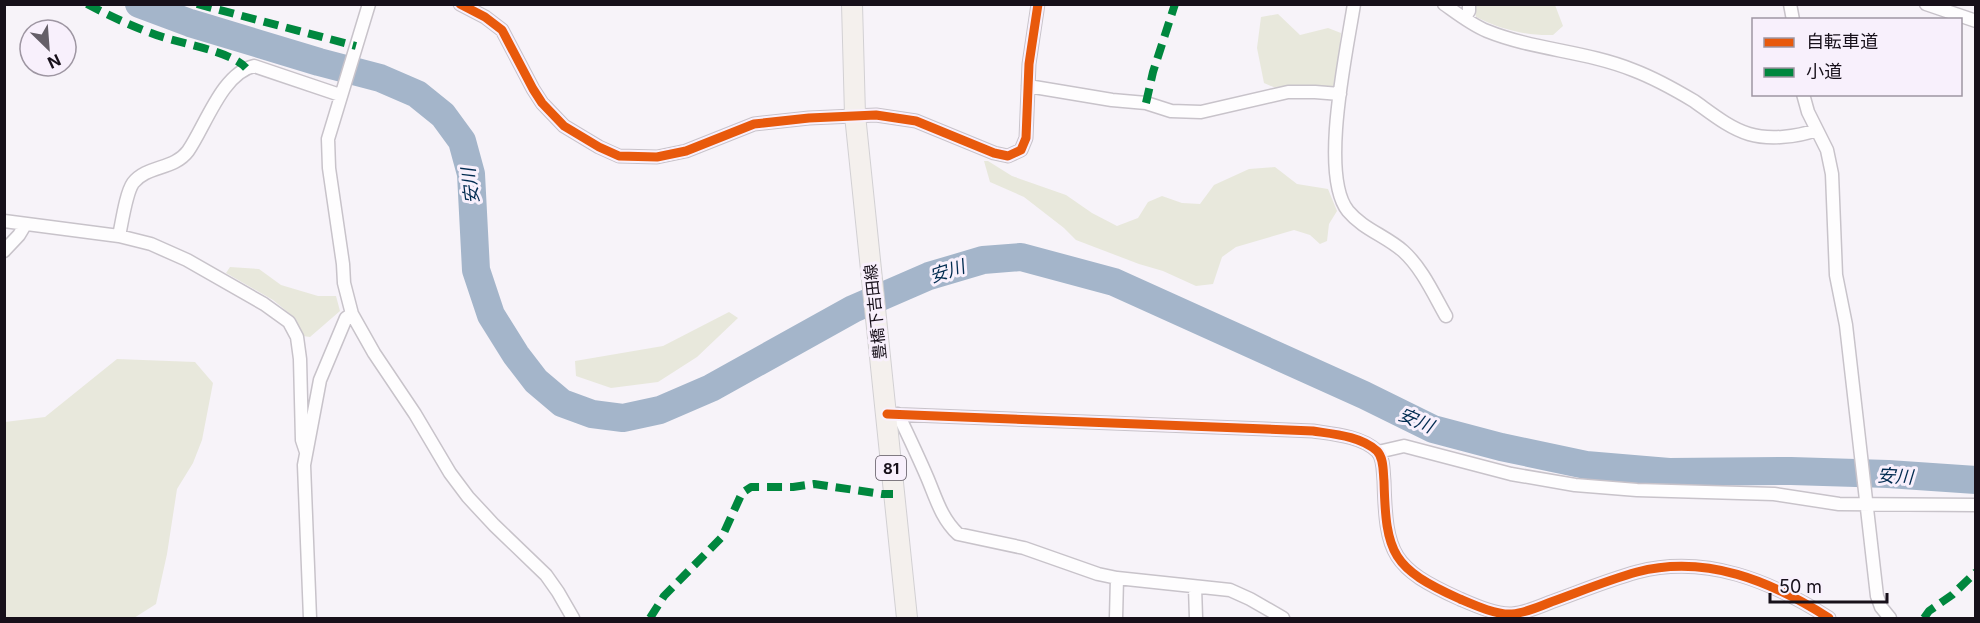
<svg xmlns="http://www.w3.org/2000/svg" width="1980" height="623" viewBox="0 0 1980 623" font-family="Inter,'Noto Sans JP',sans-serif">
  <style>
    .green { fill: #e8e8dc }
    .lines { fill: none; stroke-linecap: round; stroke-linejoin: round }
    .river { stroke: #a4b5ca; stroke-width: 28 }
    .street-casing { stroke: #c8c3ca; stroke-width: 15 }
    .primary-casing { stroke: #d2d0d3; stroke-width: 22 }
    .street { stroke: #fefdfe; stroke-width: 12 }
    .primary { stroke: #f4f0ed; stroke-width: 20 }
    .quiet { stroke: #00873e; stroke-width: 8; stroke-dasharray: 15 8; stroke-linecap: butt }
    .cycleway-casing { stroke: #f8f0fc; stroke-width: 13 }
    .cycleway { stroke: #e8590c; stroke-width: 9 }
    .labels { text-anchor: middle; dominant-baseline: central; stroke-width: 6; stroke-linejoin: round; paint-order: stroke }
    .shield { fill: #f8f0fc; stroke: #5a535e; stroke-width: 1.5 }
    .shield-label { font-size: 15px; font-weight: bold; fill: #17101a }
    .street-label { font-size: 16px; fill: #17101a; stroke: #f8f0fc }
    .water-label { font-size: 18px; font-style: italic; fill: #002b50; stroke: #f8f0fc }
  </style>
  <rect width="100%" height="100%" fill="#f7f3f9"/>
  <path class="green" d="M 1474,5 L 1555,5 L 1563,26 L 1553,35 C 1526,36 1500,29 1476,17 Z
    M 1278,14 L 1300,35 L 1328,28 L 1341,33 L 1337,82 L 1331,88 L 1278,89 L 1264,83 L 1257,48 L 1261,17 Z
    M 984,161 L 988,161 L 1012,176 L 1066,195 L 1092,213 L 1117,226 L 1138,218 L 1148,202 L 1162,196 L 1182,203 L 1200,204 L 1214,185 L 1249,169 L 1275,167 L 1297,184 L 1328,189 L 1337,211 L 1329,224 L 1327,241 L 1320,244 L 1310,235 L 1294,230 L 1236,247 L 1222,257 L 1213,284 L 1196,286 L 1163,271 L 1139,264 L 1076,240 L 1064,228 L 1024,197 L 990,182 Z
    M 230,267 L 259,269 L 281,285 L 318,296 L 336,296 L 340,311 L 310,337 L 303,336 L 295,318 L 273,300 L 226,273 Z
    M 729,312 L 738,318 L 697,357 L 658,382 L 611,388 L 576,376 L 575,361 L 663,346 Z
    M 117,359 L 195,362 L 213,383 L 202,440 L 193,463 L 177,489 L 167,554 L 156,604 L 134,618 L 5,618 L 5,422 L 45,417 Z"/>
  <g class="lines">
    <path class="river" d="M 139,4 L 190,23 L 319,62 L 380,78 L 417,94 L 443,115 L 462,141 L 471,174 L 476,270 L 491,315 L 516,355 L 536,381 L 562,403 L 592,414 L 623,418 L 660,410 L 711,388 L 853,309 L 929,276 L 983,260 L 1021,257 L 1114,282 L 1364,395 L 1433,429 L 1501,447 L 1586,465 L 1669,472 L 1791,471 L 1888,474 L 1976,480"/>
    <defs>
      <path id="street" d="M 369,4 L 328,139 L 329,168 L 343,264 L 344,283 L 352,314 L 374,353 L 415,414 L 450,473 L 468,497 L 494,525 L 546,575 L 558,592 L 573,618
        M 460,4 L 485,17 L 502,30 L 533,89 L 542,103 L 564,126 L 599,147 L 619,156 L 657,157 L 686,151 L 754,124 L 809,118 L 876,115 L 916,121 L 994,153 L 1008,156 L 1021,150 L 1026,138 L 1029,64 L 1038,4
        M 1354,4 C 1347,50 1319,175 1348,211 C 1363,229 1386,236 1403,251 C 1422,268 1434,295 1446,316
        M 1444,4 C 1458,14 1472,25 1487,31 C 1534,50 1586,51 1633,70 C 1654,78 1674,89 1694,101 C 1711,113 1729,128 1749,134 C 1769,140 1797,137 1816,130
        M 1790,4 L 1793,20
        M 1926,4 L 1976,21
        M 1464,18 L 1469,11 L 1469,4
        M 1028,86 L 1112,100 L 1146,103 L 1171,111 L 1201,112 L 1288,92 L 1315,92 L 1340,94
        M 1803,94 L 1808,112 L 1827,150 L 1832,174 L 1836,275 L 1846,325 L 1877,596 L 1881,607 L 1890,618
        M 4,221 L 119,236 L 151,244 L 187,260 L 264,304 L 289,322 L 297,337 L 300,359 L 302,440 L 306,452
        M 119,236 C 122,222 126,193 133,183 C 147,165 174,170 188,151 C 205,127 222,73 254,66 L 340,95
        M 4,251 L 19,235 L 25,225
        M 887,414 L 1313,431 C 1333,434 1361,436 1377,451 C 1384,458 1383,472 1384,481 C 1386,555 1392,568 1460,599 C 1474,605 1496,615 1512,614 C 1525,613 1539,607 1551,602 C 1579,592 1608,580 1637,572 C 1706,554 1771,581 1829,618
        M 898,414 C 908,435 918,456 927,477 C 936,498 941,518 958,534 L 1024,548 L 1098,574 L 1117,578 L 1230,590 L 1250,599 L 1283,618
        M 1378,452 L 1404,446 L 1511,474 L 1575,485 L 1637,490 L 1774,494 L 1839,504 L 1976,505
        M 1195,587 L 1196,618
        M 310,618 L 304,465 L 320,380 L 346,318 L 352,314
        M 1116,618 L 1117,578"/>
      <path id="primary" d="M 852,4 L 855,115 L 907,618"/>
    </defs>
    <use href="#street" class="street-casing"/>
    <use href="#primary" class="primary-casing"/>
    <use href="#street" class="street"/>
    <use href="#primary" class="primary"/>
    <path class="quiet" d="M 87,4 C 108,15 129,25 151,33 C 175,43 230,50 246,68
      M 197,4 L 356,46
      M 1146,103 L 1153,72 L 1175,4
      M 650,618 L 664,596 L 722,537 L 742,493 L 751,487 L 793,487 L 814,484 L 882,494 L 893,494
      M 1924,618 L 1929,611 L 1952,595 L 1976,572"/>
    <defs>
      <path id="cycleway" d="M 460,4 L 485,17 L 502,30 L 533,89 L 542,103 L 564,126 L 599,147 L 619,156 L 657,157 L 686,151 L 754,124 L 809,118 L 876,115 L 916,121 L 994,153 L 1008,156 L 1021,150 L 1026,138 L 1029,64 L 1038,4
        M 887,414 L 1313,431 C 1333,434 1361,436 1377,451 C 1384,458 1383,472 1384,481 C 1386,555 1392,568 1460,599 C 1474,605 1496,615 1512,614 C 1525,613 1539,607 1551,602 C 1579,592 1608,580 1637,572 C 1706,554 1771,581 1829,618"/>
    </defs>
    <use href="#cycleway" class="cycleway-casing"/>
    <use href="#cycleway" class="cycleway"/>
  </g>
  <g class="labels">
    <rect class="shield" x="876" y="456" width="30" height="24" rx="4.5"/>
    <g class="shield-label">
      <text x="891" y="468">81</text>
    </g>
    <g class="street-label">
      <text transform="translate(875 312) rotate(-96)">豊橋下吉田線</text>
    </g>
    <g class="water-label">
      <text transform="translate(470 186) rotate(-97)">安川</text>
      <text transform="translate(947 271) rotate(-18)">安川</text>
      <text transform="translate(1416 420) rotate(23)">安川</text>
      <text transform="translate(1895 476) rotate(3)">安川</text>
    </g>
  </g>
  <rect width="1980" height="623" fill="none" stroke="#17101a" stroke-width="12"/>
  <rect x="1752" y="18" width="210" height="78" fill="#f8f0fc" stroke="#9e96a2" stroke-width="1.5"/>
  <rect x="1764" y="38" width="30" height="9" fill="#e8590c" stroke="#9e96a2" stroke-width="1.5"/>
  <text x="1806" y="48" font-size="18" fill="#17101a">自転車道</text>
  <rect x="1764" y="68" width="30" height="9" fill="#00873e" stroke="#9e96a2" stroke-width="1.5"/>
  <text x="1806" y="78" font-size="18" fill="#17101a">小道</text>
  <g transform="translate(48 48) rotate(155)"><circle r="28" fill="#f8f0fc" stroke="#9e96a2" stroke-width="1.5"/>
  <path d="M0-4.5L10 22L0 15L-10 22Z" fill="#655f68"/>
  <text y="-9" font-size="16" font-weight="bold" text-anchor="middle" fill="#17101a">N</text>
  </g>
  <path d="M1770 593v9h117v-9" fill="none" stroke="#17101a" stroke-width="3"/>
  <text x="1779" y="593" font-size="18" fill="#17101a" stroke="#f8f0fc" stroke-width="4.5" paint-order="stroke">50 m</text>
</svg>
